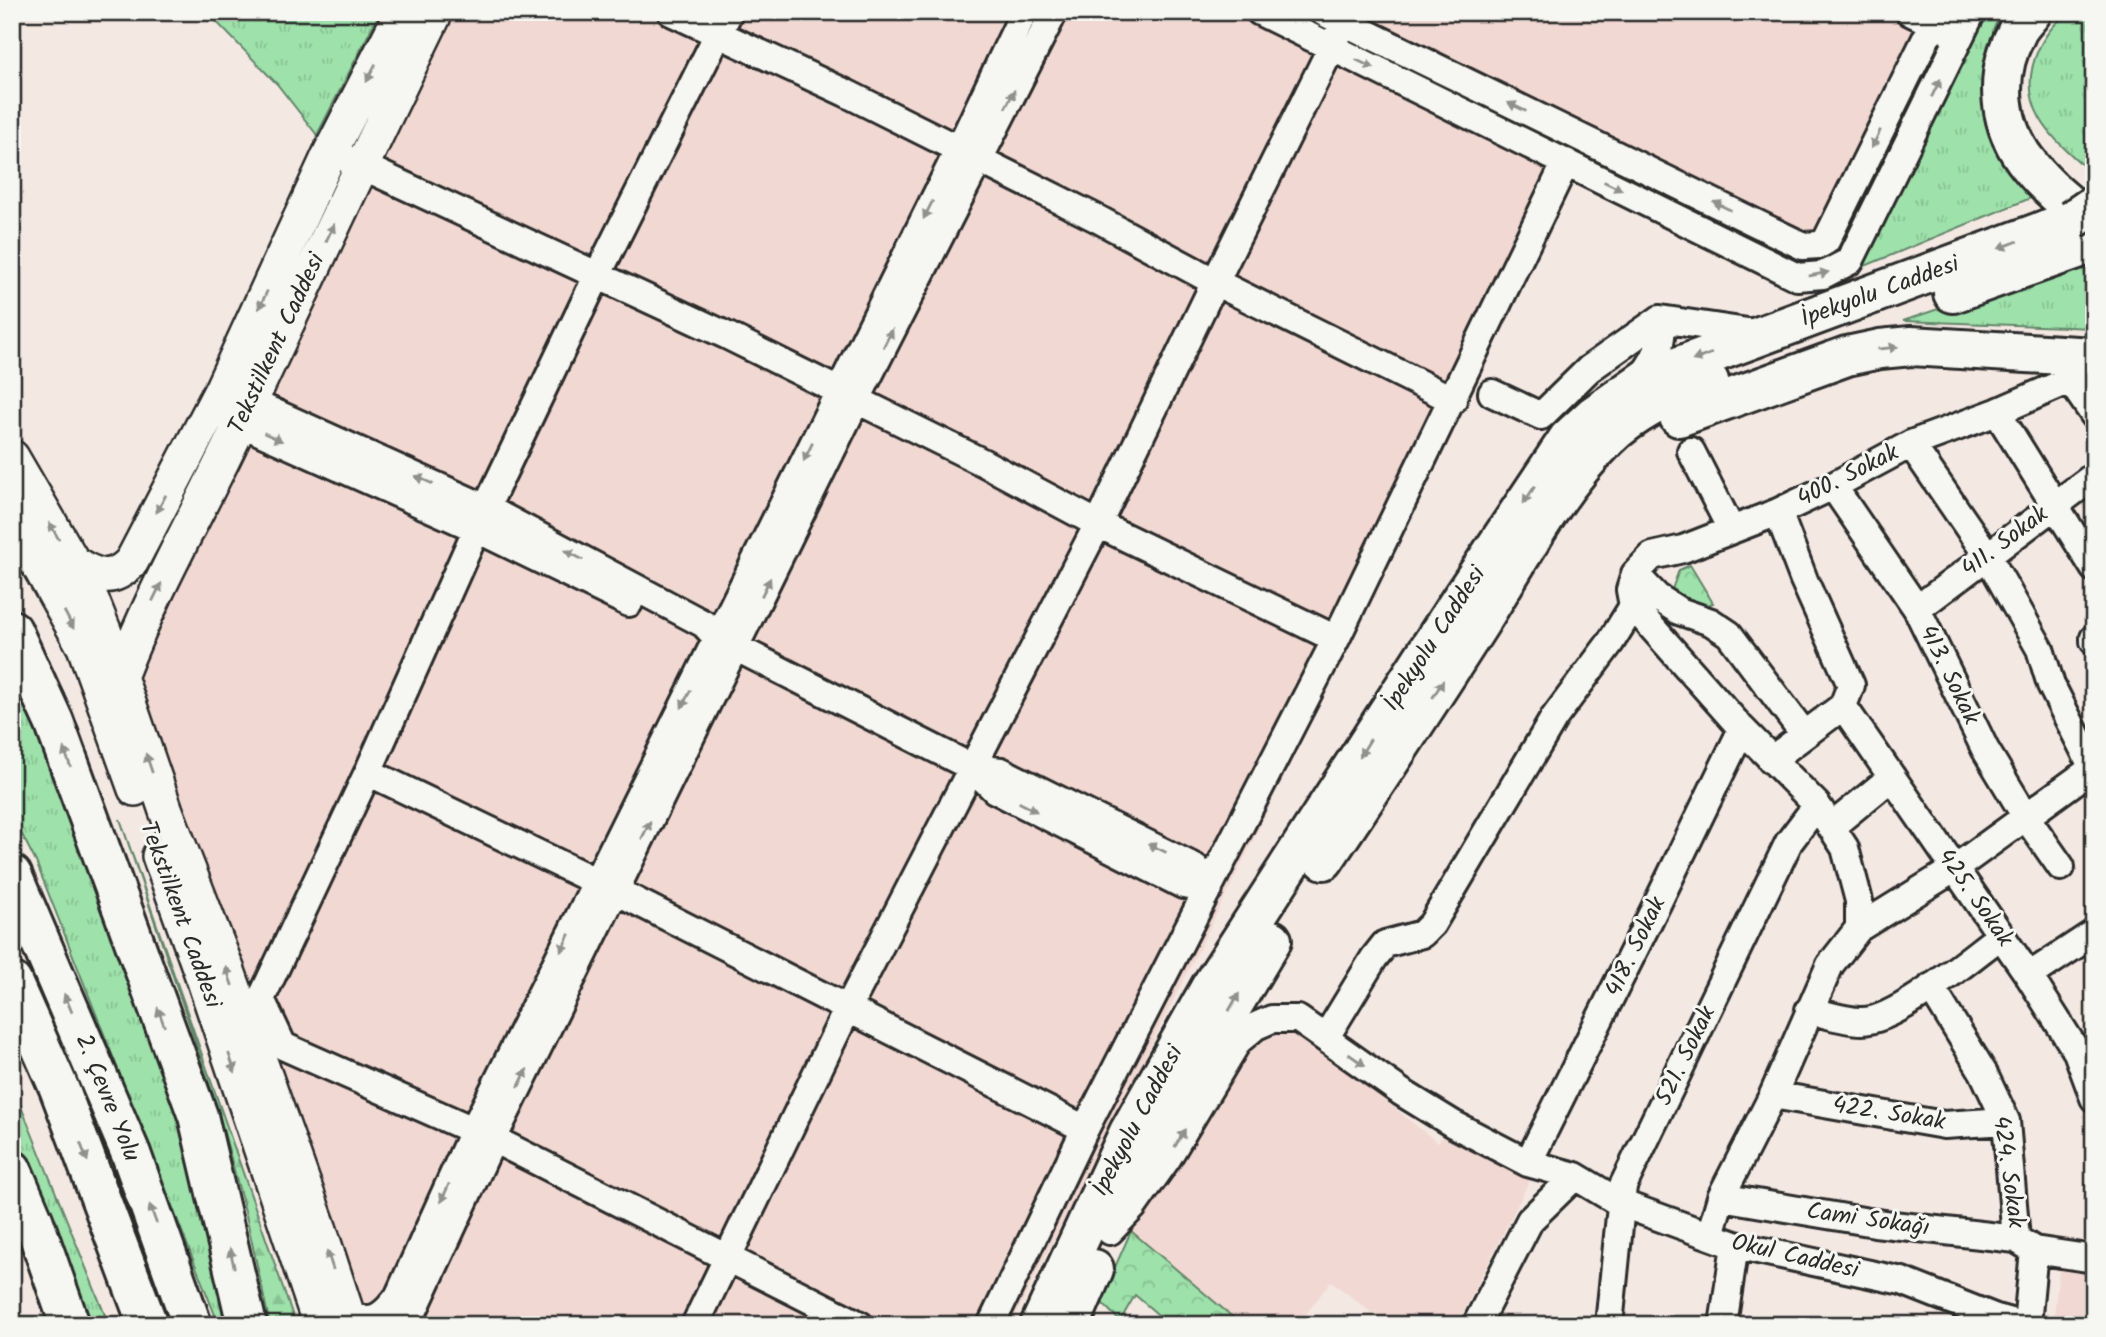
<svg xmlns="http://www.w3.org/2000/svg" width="2106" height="1337" viewBox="0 0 2106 1337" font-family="Kalam,sans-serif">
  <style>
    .built { fill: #f2d8d2 }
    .grass { fill: url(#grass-tufts); stroke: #64866b; stroke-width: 2 }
    .forest { fill: url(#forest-firs); stroke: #64866b; stroke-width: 2 }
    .park { fill: url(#park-crowns); stroke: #64866b; stroke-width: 2 }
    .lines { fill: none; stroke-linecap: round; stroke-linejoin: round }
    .minor-casing { stroke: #2b2b2b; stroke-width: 32 }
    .major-casing { stroke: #2b2b2b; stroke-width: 38 }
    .highway-casing { stroke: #2b2b2b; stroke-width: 44 }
    .minor { stroke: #f6f6f2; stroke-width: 26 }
    .major { stroke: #f6f6f2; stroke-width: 33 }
    .highway { stroke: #f6f6f2; stroke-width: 38 }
    .highway-bridge-casing { stroke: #2b2b2b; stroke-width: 44; stroke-linecap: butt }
    .highway-bridge { stroke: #f6f6f2; stroke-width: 38 }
    .oneway { fill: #90908e }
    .labels { text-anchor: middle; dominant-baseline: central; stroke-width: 6; stroke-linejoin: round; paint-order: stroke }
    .street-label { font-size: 24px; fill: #2b2b2b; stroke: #f6f6f2 }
  </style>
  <defs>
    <pattern id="grass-tufts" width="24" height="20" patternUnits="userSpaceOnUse" patternTransform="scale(1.75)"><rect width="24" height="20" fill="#9ee1ab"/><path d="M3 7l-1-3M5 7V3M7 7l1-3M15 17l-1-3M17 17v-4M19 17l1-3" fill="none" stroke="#88c193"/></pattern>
    <pattern id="forest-firs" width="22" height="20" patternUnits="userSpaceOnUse" patternTransform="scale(1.75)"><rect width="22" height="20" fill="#9ee1ab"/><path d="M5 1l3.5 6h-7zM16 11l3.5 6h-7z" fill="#88c193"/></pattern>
    <pattern id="park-crowns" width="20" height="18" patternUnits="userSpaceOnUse" patternTransform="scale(1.75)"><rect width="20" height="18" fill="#9ee1ab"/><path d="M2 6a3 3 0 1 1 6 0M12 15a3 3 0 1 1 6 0" fill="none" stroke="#88c193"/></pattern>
  </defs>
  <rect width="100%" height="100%" fill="#f4e8e3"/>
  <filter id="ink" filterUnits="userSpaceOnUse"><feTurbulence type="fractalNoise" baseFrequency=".0143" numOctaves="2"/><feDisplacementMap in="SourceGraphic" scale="14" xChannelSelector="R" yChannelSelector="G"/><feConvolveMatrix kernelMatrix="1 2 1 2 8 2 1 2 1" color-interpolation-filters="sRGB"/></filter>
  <g filter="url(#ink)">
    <path class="built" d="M 445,12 L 1980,12 L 1855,270 L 1798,288 L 1573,175 L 1250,847 L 1011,1325 L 367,1325 L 249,997 L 137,672 Z
      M 1287,1022 L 1438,1143 L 1447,1130 L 1533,1174 L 1457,1325 L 1387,1325 L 1331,1281 L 1298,1325 L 1242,1325 L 1131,1231 L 1254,1033 Z
      M 2060,1262 L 2094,1267 L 2094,1325 L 2053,1324 Z"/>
    <path class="grass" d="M 207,12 L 380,12 L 317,135 L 277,84 Z
      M 1980,12 L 2004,12 L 1994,27 L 1983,94 L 1994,143 L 2043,193 L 1855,270 Z
      M 2071,12 L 2094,12 L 2094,175 C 2054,140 2012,107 2039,48 C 2046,34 2056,20 2071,12 Z
      M 2094,256 L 2094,328 L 1903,321 Z
      M 12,653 L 195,1155 L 230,1325 L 219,1325 L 36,862 L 12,815 Z
      M 12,1084 L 109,1325 L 79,1325 L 12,1132 Z"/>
    <path class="forest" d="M 120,819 L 296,1325 L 270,1325 L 246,1215 L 217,1106 Z"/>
    <path class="park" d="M 1690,565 L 1713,603 L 1697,609 L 1671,592 L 1679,570 Z
      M 1131,1231 L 1242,1325 L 1170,1325 L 1135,1295 L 1120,1321 L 1100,1301 Z"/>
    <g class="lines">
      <defs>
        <path id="minor" d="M 671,12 L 846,93 L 1096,218 L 1215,282 L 1453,400
          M 1260,12 L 1797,277 L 1823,275 L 1850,261 L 1972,12
          M 1323,12 L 1803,246 L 1819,245 L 1826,241 L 1939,12
          M 1910,12 L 1949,31
          M 345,158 L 728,336 L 984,463 L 1098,524 L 1336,639
          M 2070,380 L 2094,415
          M 1637,384 C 1652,364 1666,344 1660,319 L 1761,334
          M 1492,393 L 1541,416 L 1589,369 L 1660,319
          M 233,394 L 486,508 L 704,624 L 717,638 L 973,768 L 995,790 L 1183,885 L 1209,889
          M 1997,412 L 2094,568
          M 222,415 L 477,529 L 629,603
          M 1911,444 L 1987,555 L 2040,649 L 2051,685 L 2094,770
          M 1691,451 L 1731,529
          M 1833,486 L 1917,609 L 1985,749 L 2026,817 L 2061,867
          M 1635,574 L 1657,597 L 1679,611 L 1711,622 L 1729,634 L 1804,734
          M 1917,609 L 2094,476
          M 2094,638 L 2094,641
          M 1843,706 L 2029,976 L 2077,1052 L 2094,1098
          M 1771,760 L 1843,706 L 1851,685 L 1804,580 L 1778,512
          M 973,768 L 1001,771 L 1196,868 L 1209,889
          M 368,772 L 616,891 L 1085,1129
          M 1831,827 L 1892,777
          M 1859,928 L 1954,869 L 2093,768
          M 2029,976 L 2094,933
          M 1931,987 L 1983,1072 L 2006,1121 L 2016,1239 L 2034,1250 L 2027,1325
          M 261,999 L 283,1046 L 493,1139 L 860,1325
          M 1809,1010 C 1825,1014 1845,1021 1862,1021 C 1897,1021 1970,958 2000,936
          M 247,1029 L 368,772 L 486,508 L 598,274 L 729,12
          M 1326,1037 L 1374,958 L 1385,944 L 1422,934 L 1432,924 L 1554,718 L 1610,643 L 1633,606
          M 1773,1095 L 1944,1125 L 2006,1121
          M 1528,1163 L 1658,902 L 1742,729
          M 1721,1197 L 1875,1223 L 2016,1239
          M 1110,1231 L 1133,1207 L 1167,1159 L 1238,1041 L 1256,1026 L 1272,1019 L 1298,1019 L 1401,1092 L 1453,1124 L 1528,1163 L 1575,1176 L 1620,1203 L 1735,1245 L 1902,1281 L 1996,1318 L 2021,1325
          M 1710,1235 L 1721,1197 L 1773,1095 L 1830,965 L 1859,928 L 1859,901 L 1845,848 L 1817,805 L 1742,729 L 1633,606 L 1630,590 L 1635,574 L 1652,556 L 1683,549 L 1778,512 L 1833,486 L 1911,444 L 1997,412 L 2070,380 L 2094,365
          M 2034,1250 L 2094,1259
          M 347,1315 C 373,1324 382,1318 398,1297 L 473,1131 L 959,149 L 1024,12
          M 407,1325 L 493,1139 L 857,399 L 1054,12
          M 695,1325 L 847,1010 L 1098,524 L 1215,282 L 1344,22
          M 991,1325 L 1085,1129 L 1336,639 L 1566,162
          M 1476,1325 L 1530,1220 L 1575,1176
          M 1609,1325 L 1623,1186 L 1789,842 L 1817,805
          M 1723,1325 L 1735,1245"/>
        <path id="major" d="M 12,457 L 73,562 L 91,598 L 105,633 L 166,811 L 228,971 L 317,1221 L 351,1325
          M 12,518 L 84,647 L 135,789
          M 73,562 C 95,577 113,583 132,561 L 222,388 L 331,151 L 402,12
          M 120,677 C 153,590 201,508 240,424 C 305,286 369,149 436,12
          M 159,856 L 204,981 L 320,1325"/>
        <path id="highway" d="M 2032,12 C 2027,19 2019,26 2016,34 C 1993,77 1999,129 2030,166 C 2048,189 2072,207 2094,225
          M 1953,293 L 2094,243
          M 1679,417 L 1847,356 L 1880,349 L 1911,346 L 2094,357
          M 12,630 L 54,722 L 198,1116 L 247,1325
          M 1324,860 C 1377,781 1430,701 1481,621 C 1520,559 1555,490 1608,438 C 1635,411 1673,394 1709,381
          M 12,875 L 131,1154 L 192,1325
          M 12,982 L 59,1088 L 148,1325
          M 12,1170 L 34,1222 L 70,1325
          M 1124,1201 L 1202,1057 L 1272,940
          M 1040,1325 L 1129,1132 L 1210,988 L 1461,599 L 1568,439 L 1594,415 L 1647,378 L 2072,220
          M 1070,1325 L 1094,1269"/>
      </defs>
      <use href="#minor" class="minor-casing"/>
      <use href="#major" class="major-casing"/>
      <use href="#highway" class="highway-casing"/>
      <use href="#minor" class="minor"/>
      <use href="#major" class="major"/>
      <use href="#highway" class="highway"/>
      <defs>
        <path id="highway-bridge" d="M 2072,220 L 2094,205"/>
      </defs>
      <use href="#highway-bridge" class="highway-bridge-casing"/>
      <use href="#highway-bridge" class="highway-bridge"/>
    </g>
    <defs><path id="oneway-solid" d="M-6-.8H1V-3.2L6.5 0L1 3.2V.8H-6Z" transform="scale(1.75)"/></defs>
    <g class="oneway">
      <use href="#oneway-solid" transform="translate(1365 64) rotate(26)"/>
      <use href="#oneway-solid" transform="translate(371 73) rotate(117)"/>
      <use href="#oneway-solid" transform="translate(1936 88) rotate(-64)"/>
      <use href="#oneway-solid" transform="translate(1010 99) rotate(-63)"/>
      <use href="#oneway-solid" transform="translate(1517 107) rotate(-154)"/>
      <use href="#oneway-solid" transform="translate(1876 139) rotate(116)"/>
      <use href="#oneway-solid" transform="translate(1613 186) rotate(26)"/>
      <use href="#oneway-solid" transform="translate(1722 206) rotate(-154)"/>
      <use href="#oneway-solid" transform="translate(928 210) rotate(117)"/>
      <use href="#oneway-solid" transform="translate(330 233) rotate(-65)"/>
      <use href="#oneway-solid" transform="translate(2008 245) rotate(159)"/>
      <use href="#oneway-solid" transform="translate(1819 274) rotate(-12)"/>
      <use href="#oneway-solid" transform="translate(263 300) rotate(115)"/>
      <use href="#oneway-solid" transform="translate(888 338) rotate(-63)"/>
      <use href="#oneway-solid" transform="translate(1888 348) rotate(-6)"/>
      <use href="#oneway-solid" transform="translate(1702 357) rotate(160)"/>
      <use href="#oneway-solid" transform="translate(273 437) rotate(24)"/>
      <use href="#oneway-solid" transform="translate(808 452) rotate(116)"/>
      <use href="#oneway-solid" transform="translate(424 480) rotate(-156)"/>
      <use href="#oneway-solid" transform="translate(1529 495) rotate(124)"/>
      <use href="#oneway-solid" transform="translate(161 504) rotate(118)"/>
      <use href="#oneway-solid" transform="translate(54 531) rotate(-120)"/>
      <use href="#oneway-solid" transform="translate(574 555) rotate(-152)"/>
      <use href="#oneway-solid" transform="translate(766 587) rotate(-64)"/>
      <use href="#oneway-solid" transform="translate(157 592) rotate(-64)"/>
      <use href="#oneway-solid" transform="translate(69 620) rotate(62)"/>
      <use href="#oneway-solid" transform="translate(1438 689) rotate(-58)"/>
      <use href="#oneway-solid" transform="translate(686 699) rotate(117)"/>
      <use href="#oneway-solid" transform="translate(1365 748) rotate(122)"/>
      <use href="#oneway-solid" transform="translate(67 757) rotate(-110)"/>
      <use href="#oneway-solid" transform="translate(149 763) rotate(-109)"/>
      <use href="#oneway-solid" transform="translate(1028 807) rotate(27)"/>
      <use href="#oneway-solid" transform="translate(646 830) rotate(-64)"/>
      <use href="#oneway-solid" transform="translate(1157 848) rotate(-154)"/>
      <use href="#oneway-solid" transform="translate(565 943) rotate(116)"/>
      <use href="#oneway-solid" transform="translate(229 976) rotate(-109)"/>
      <use href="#oneway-solid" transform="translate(1234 1002) rotate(-60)"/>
      <use href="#oneway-solid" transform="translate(68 1003) rotate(-113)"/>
      <use href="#oneway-solid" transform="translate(161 1017) rotate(-110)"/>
      <use href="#oneway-solid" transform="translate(1357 1060) rotate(35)"/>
      <use href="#oneway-solid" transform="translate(232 1063) rotate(71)"/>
      <use href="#oneway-solid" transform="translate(523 1078) rotate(-64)"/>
      <use href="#oneway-solid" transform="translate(1180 1138) rotate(-59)"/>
      <use href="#oneway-solid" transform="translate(84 1152) rotate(69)"/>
      <use href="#oneway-solid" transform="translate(445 1193) rotate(114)"/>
      <use href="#oneway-solid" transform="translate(153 1214) rotate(-110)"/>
      <use href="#oneway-solid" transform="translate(232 1258) rotate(-103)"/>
      <use href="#oneway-solid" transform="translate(330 1260) rotate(-108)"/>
    </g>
  </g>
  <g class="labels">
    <g class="street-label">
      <text transform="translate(1880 292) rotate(-20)">İpekyolu Caddesi</text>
      <text transform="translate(277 344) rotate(-65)">Tekstilkent Caddesi</text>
      <text transform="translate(1848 476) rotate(-27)">400. Sokak</text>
      <text transform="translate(2005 542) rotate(-37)">411. Sokak</text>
      <text transform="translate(1435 639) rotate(-57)">İpekyolu Caddesi</text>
      <text transform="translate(1949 675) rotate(64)">413. Sokak</text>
      <text transform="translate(1975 898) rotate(55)">425. Sokak</text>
      <text transform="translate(180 915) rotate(70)">Tekstilkent Caddesi</text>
      <text transform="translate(1636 947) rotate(-64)">418. Sokak</text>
      <text transform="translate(1686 1056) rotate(-64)">521. Sokak</text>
      <text transform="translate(107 1098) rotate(68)">2. Çevre Yolu</text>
      <text transform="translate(1889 1114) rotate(9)">422. Sokak</text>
      <text transform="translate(1138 1121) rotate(-62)">İpekyolu Caddesi</text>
      <text transform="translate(2008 1172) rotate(82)">424. Sokak</text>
      <text transform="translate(1868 1220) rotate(8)">Cami Sokağı</text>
      <text transform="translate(1795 1257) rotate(13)">Okul Caddesi</text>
    </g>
  </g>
  <rect width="2106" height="1337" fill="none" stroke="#f6f6f2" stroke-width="42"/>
  <rect x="21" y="21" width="2064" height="1295" fill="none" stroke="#2b2b2b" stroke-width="2.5" filter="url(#ink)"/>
</svg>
